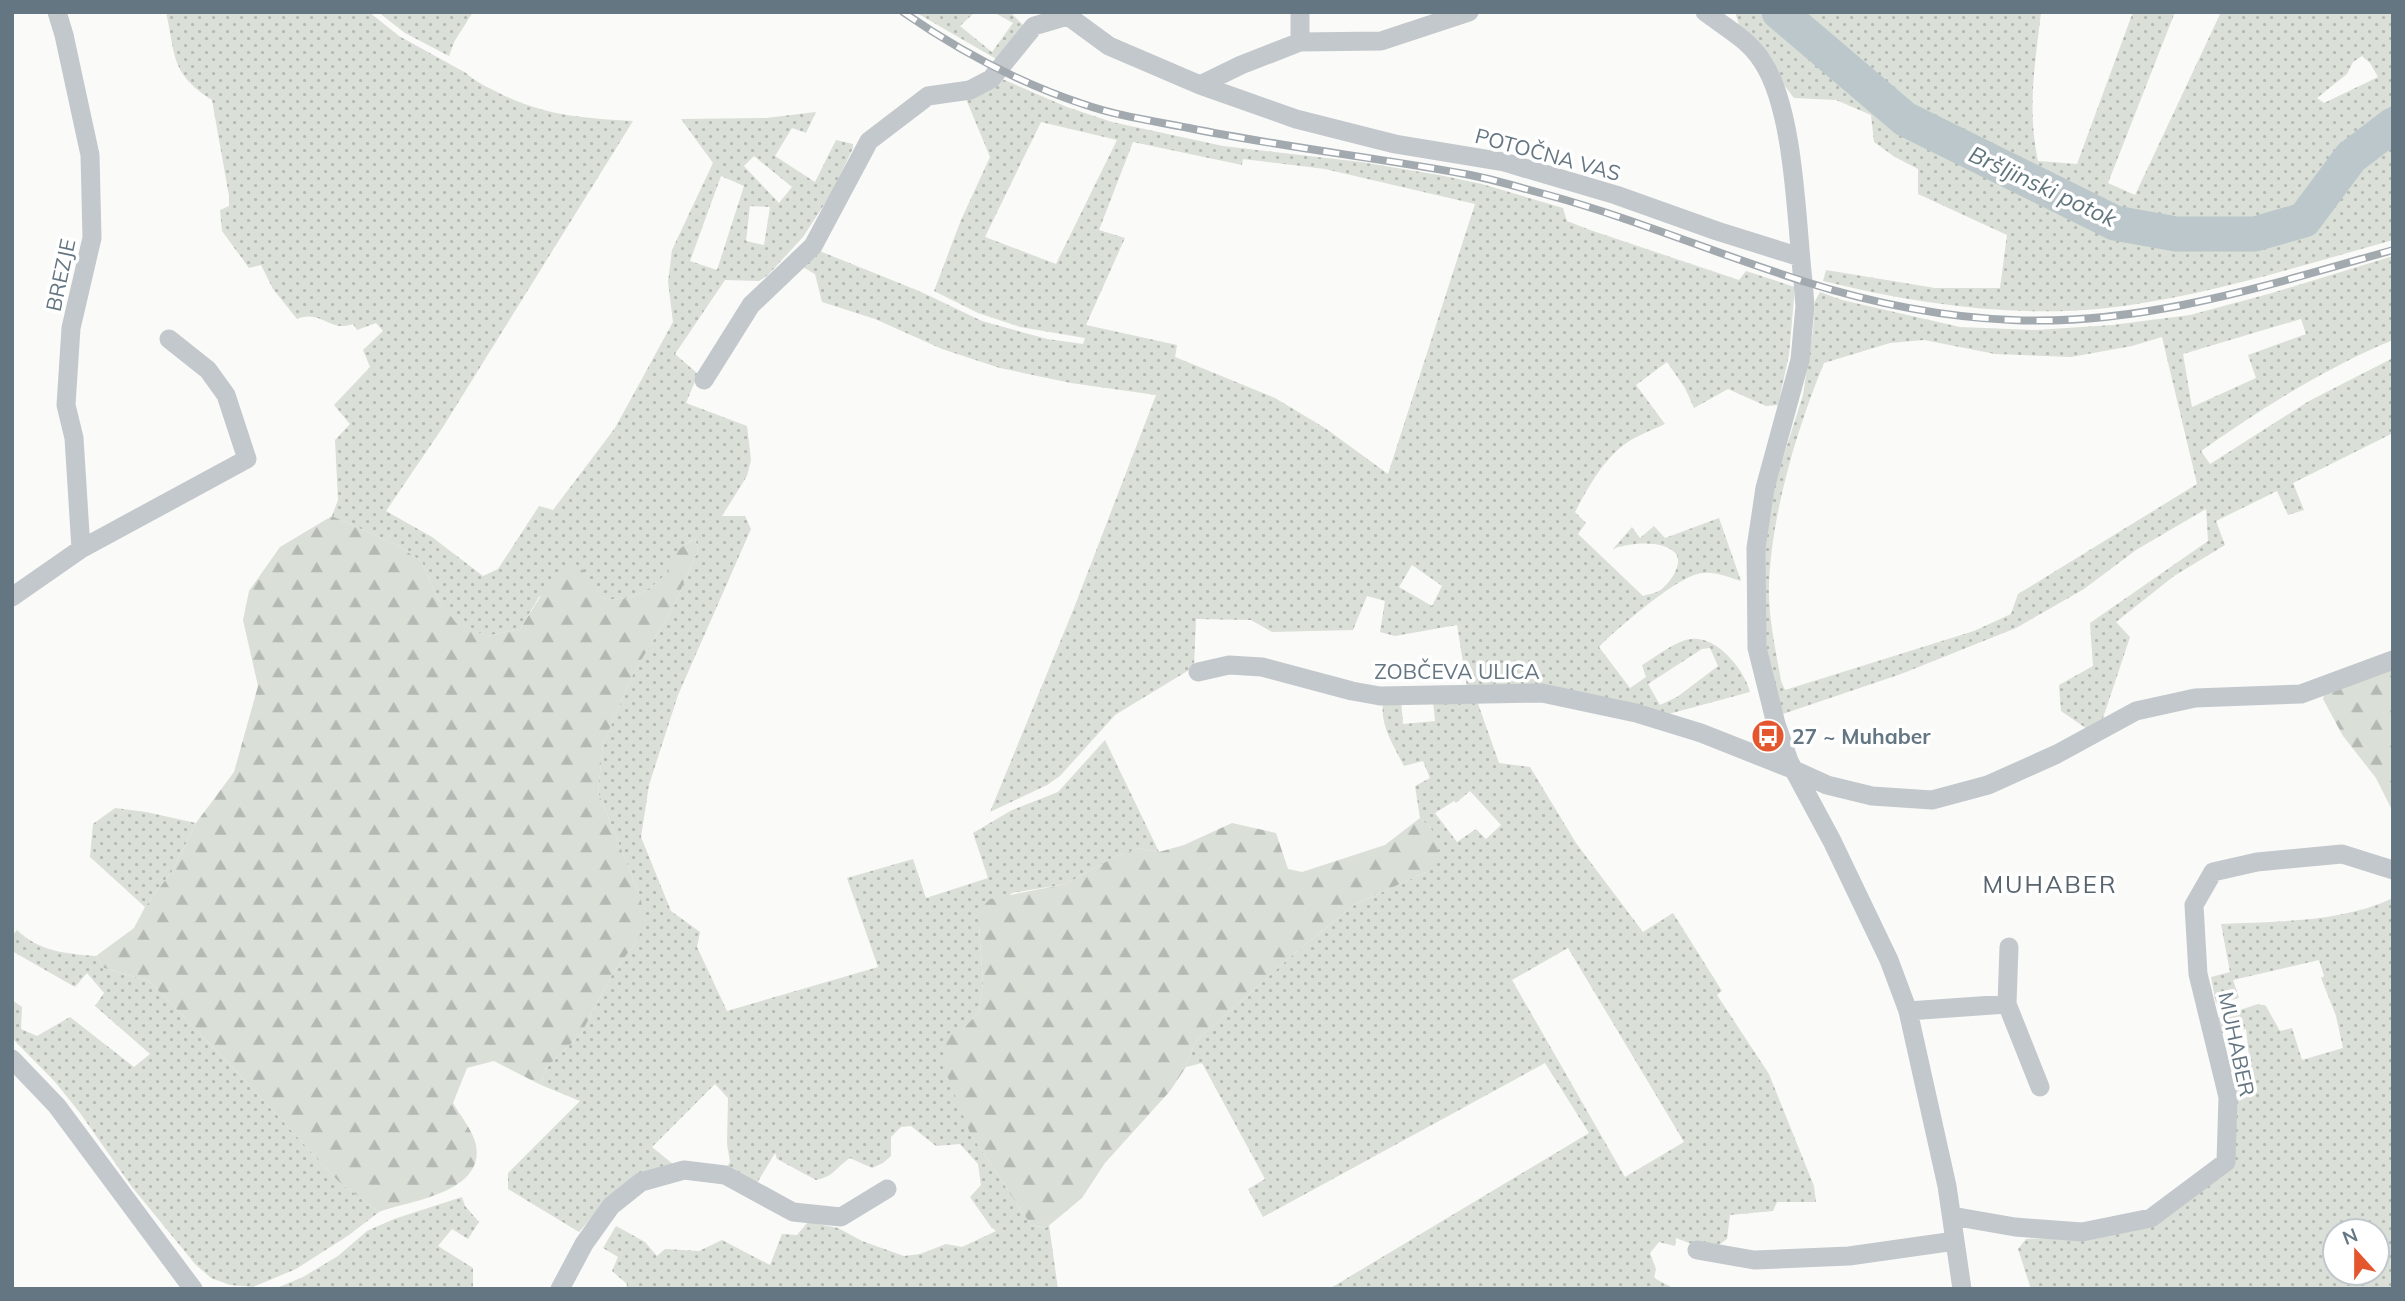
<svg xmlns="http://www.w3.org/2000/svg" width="2405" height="1301" viewBox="0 0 2405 1301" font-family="Mulish,sans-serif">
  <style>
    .grass { fill: url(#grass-dots); fill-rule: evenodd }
    .forest { fill: url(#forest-firs) }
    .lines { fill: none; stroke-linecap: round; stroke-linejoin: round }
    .river { stroke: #bbc7cb; stroke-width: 35 }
    .minor { stroke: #c3c8cc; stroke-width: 19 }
    .rail-casing { stroke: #a2aab0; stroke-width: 8 }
    .rail { stroke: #fff; stroke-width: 5; stroke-dasharray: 16; stroke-linecap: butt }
    .labels { text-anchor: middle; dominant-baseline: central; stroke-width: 7; stroke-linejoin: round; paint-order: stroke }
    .street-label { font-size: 21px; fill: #657683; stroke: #fff }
    .poi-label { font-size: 21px; font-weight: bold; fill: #657683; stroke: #fff; text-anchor: start }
    .water-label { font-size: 23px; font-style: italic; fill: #60757c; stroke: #fff }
    .quarter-label { font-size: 24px; letter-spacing: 2px; fill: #57646e; stroke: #fff }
  </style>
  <defs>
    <pattern id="grass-dots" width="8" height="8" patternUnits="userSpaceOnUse" patternTransform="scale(1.75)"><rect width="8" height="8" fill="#dadfd7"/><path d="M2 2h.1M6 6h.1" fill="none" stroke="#b4b9b4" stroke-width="1.8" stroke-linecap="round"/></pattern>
    <pattern id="forest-firs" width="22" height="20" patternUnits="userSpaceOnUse" patternTransform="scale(1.75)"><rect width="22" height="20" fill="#dadfd7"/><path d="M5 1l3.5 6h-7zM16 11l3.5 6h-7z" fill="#b4b9b4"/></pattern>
  </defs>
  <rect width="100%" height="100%" fill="#fafaf8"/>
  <path class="grass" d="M 166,12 L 369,12 L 399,36 L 466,73 C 476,82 487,87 499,93 C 546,116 582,118 633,121 L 443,427 L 386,511 L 432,537 L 483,576 L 498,569 L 539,506 L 553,510 L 615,428 L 673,322 L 668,282 L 672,250 L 713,163 L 681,119 L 766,118 L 816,112 L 806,133 L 792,128 L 775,156 L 815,182 L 836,140 L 853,144 L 853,148 L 831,194 L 803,237 L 768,275 L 759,281 L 725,280 L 675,354 L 698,374 L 686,403 L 747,426 L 751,460 L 747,476 L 722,516 L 745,516 L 751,529 L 678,695 L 649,785 L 641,837 L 671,911 L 700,932 L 697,947 L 727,1011 L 878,967 L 847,878 L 913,859 L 926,898 L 988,878 L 973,833 L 1012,810 L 1058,792 L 1105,740 L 1159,852 L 1140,848 L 1116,856 L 1066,884 L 1012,893 L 979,925 L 983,982 L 979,1012 L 962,1030 L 970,1133 L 1031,1225 L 1045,1228 L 1049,1225 L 1058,1289 L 626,1289 L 627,1284 L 612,1271 L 618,1257 L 603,1248 L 616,1226 L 645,1242 L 657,1256 L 665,1249 L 699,1251 L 722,1240 L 770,1265 L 782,1234 L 797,1235 L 808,1222 L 838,1228 L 862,1241 L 904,1256 L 920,1254 L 946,1244 L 962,1247 L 996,1231 L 991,1227 L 970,1197 L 981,1185 L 978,1164 L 960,1144 L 936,1146 L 911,1126 L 901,1127 L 891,1137 L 891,1156 L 883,1163 L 872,1168 L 850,1158 C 835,1168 835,1176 816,1180 L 777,1159 L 775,1153 L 757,1183 L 726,1168 L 730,1162 L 727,1144 L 728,1098 L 715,1084 L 652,1147 L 674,1165 L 606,1201 L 579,1232 L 508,1189 L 508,1173 L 580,1101 L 541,1085 L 546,1068 L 581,1034 L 613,973 L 639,938 L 640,896 L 598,792 L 603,744 L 634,672 L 673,608 L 698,550 L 695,538 C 675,550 679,556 667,572 C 653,590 626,604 602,598 L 582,570 L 539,597 L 520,629 L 487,636 L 455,623 L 439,601 L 422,562 L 399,546 L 332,516 L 338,500 L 335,440 L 350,424 L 334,405 L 370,367 L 363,350 L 383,331 L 376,323 L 357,330 L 353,324 C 329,333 322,309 297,319 L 273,289 L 261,265 L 249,268 L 222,231 L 220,210 L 229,206 L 229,196 L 212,100 C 170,73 176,56 166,12 ZM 754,156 L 792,187 L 779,203 L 744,166 ZM 721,176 L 744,186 L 717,270 L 690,261 ZM 750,206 L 770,207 L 764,245 L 746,241 Z
    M 378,12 L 473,12 L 454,42 L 449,56 L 405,33 Z
    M 915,12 L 975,12 L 960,26 L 992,52 L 1013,23 L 993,12 L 1010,12 L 1023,25 L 998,60 Z
    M 1735,12 L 2041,12 C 2035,65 2027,108 2038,161 L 2077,164 L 2133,12 L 2175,12 L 2108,183 L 2135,195 L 2221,12 L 2393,12 L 2393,240 C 2296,267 2198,299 2098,309 C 2006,317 1912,303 1823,281 L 1826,270 L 1935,288 L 2000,288 L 2007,235 L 1918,194 L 1918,169 L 1895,157 L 1874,142 L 1871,115 L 1836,100 L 1794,98 L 1740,28 ZM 2362,56 L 2370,63 L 2378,77 L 2324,103 L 2317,98 L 2347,74 L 2353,62 Z
    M 1000,78 L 1067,107 L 1112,122 L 1223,146 L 1361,162 L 1439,175 L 1482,184 L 1563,208 L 1567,221 L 1590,230 L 1739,280 L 1746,271 L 1795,287 L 1789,355 L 1778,405 L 1766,406 L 1728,389 L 1694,408 L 1685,388 L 1667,362 L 1636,385 L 1665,424 C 1652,430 1636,436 1625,444 C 1602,461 1588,488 1575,512 L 1586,523 L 1578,534 L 1643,596 C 1649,594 1658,593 1663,588 C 1671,581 1683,564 1676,554 C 1664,539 1628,543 1613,549 L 1632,527 L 1640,538 L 1654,526 L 1665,538 L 1719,518 L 1741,581 C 1725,576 1710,569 1694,575 C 1671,583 1616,629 1599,647 L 1630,688 L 1646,677 L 1642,665 C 1656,657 1675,641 1691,639 C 1717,635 1745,671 1750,692 L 1661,716 L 1467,687 L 1457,625 L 1395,636 L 1380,632 L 1385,601 L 1367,596 L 1353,630 L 1272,632 L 1251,620 L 1196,619 L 1194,667 L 1115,715 L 1060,776 L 1047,785 L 990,812 L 1074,608 L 1156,395 L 1071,383 L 1000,368 L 942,349 L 875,319 L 822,302 L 815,274 L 794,262 L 817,250 L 919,291 L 982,321 L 1047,339 L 1083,344 L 1085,338 L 1020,327 L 978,313 L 934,291 L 961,220 L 990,157 L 966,99 ZM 1041,122 L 1117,140 L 1056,264 L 985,237 ZM 1133,142 L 1242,165 L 1243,159 L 1325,169 L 1475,204 L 1388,474 L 1325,428 L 1275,398 L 1175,357 L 1177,345 L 1086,325 L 1125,238 L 1099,230 ZM 1412,565 L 1442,586 L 1432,606 L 1399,587 ZM 1710,648 L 1718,666 L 1677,697 L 1660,705 L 1648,684 L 1702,649 Z
    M 2393,256 L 2393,340 C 2325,368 2261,409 2201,451 L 2210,464 L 2309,401 L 2393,358 L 2393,433 L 2293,483 L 2304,510 L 2288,515 L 2277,491 L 2216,521 L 2225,545 L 2174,576 L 2116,622 L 2130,637 L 2103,718 L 2090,731 L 2061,711 L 2059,685 L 2093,666 L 2090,623 L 2208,541 L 2206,509 L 2136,550 L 2084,589 L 2016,628 L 1901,674 L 1780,715 L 1770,681 L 1760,590 L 1770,499 L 1803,395 L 1813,330 L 1815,301 L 1820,292 L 1842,300 L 1960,327 L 2036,330 L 2112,325 L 2190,315 L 2272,293 ZM 2301,319 L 2306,334 L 2248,355 L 2256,378 L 2192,407 L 2183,354 ZM 2162,337 L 2197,484 L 2018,594 L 2011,614 L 1974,631 L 1785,690 L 1781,681 C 1776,650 1768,617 1769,586 C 1771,515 1797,428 1824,363 L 1890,343 L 1924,340 L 1995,354 L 2071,357 L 2132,346 Z
    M 1476,698 L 1499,763 L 1530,767 L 1576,843 L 1643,932 L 1673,913 L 1722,991 L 1717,995 L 1769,1074 L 1814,1186 L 1816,1202 L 1777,1202 L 1773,1211 L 1730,1215 L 1727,1239 L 1710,1251 L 1676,1238 L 1675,1246 L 1659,1242 L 1650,1253 L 1656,1269 L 1654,1278 L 1675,1289 L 1329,1289 L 1589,1133 L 1545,1063 L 1263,1217 L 1248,1189 L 1265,1179 L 1202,1063 L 1186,1067 L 1195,1042 L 1296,952 L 1354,905 L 1426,872 L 1431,828 L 1420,818 L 1415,786 L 1430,778 L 1423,761 L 1404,766 C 1394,746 1380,726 1383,703 L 1401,700 L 1403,724 L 1435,721 L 1433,700 ZM 1470,791 L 1501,825 L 1486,839 L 1476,829 L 1457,842 L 1435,813 L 1454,801 L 1456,803 ZM 1568,948 L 1684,1142 L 1625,1177 L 1512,980 Z
    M 115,808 L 146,812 L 196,823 L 173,870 L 145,907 L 90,857 L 93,824 Z
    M 2393,898 L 2393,1289 L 2031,1289 L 2018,1249 L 2026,1239 L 2047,1238 L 2163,1211 L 2226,1149 L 2217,1087 L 2252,1082 L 2246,1029 L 2205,1036 L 2216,1018 L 2258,1004 L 2266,1006 L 2280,1031 L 2292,1028 L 2302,1060 L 2343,1048 L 2336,1016 L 2321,978 L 2324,976 L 2319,960 L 2233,980 L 2239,998 L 2216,1004 L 2211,977 L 2230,972 L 2221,924 C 2278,921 2340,923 2393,898 ZM 2335,1231 L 2377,1231 L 2377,1273 L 2335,1273 Z
    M 17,930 C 38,951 67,954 96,956 L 104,968 L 149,981 L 237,1072 L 338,1181 L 379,1212 L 349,1235 L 296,1269 L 253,1287 L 230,1285 L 211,1278 L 195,1264 L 132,1187 L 80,1113 L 56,1083 L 12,1038 L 12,1000 L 22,1007 L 21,1029 L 37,1036 L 70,1017 L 134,1067 L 150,1054 L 95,1006 L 104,993 L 87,973 L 75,987 L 12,951 L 12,936 Z
    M 462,1197 L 465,1206 L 479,1222 L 468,1239 L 452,1229 L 438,1246 L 473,1268 L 473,1289 L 274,1289 L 303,1277 L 338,1256 L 367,1231 L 394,1219 Z"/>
  <path class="forest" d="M 332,516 L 399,546 L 422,562 L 439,601 L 456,623 L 487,636 L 520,629 L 554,575 L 567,568 L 582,569 L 602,598 C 626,604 653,590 667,572 C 671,566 673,557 677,552 C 682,546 690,542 695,538 L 698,550 L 673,608 L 634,672 L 603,744 L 598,792 L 640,896 L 644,914 L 639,938 L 613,973 L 581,1034 L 546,1068 L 541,1085 L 494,1061 L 467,1068 L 453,1103 C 460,1115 473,1131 476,1145 C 485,1193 409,1201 379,1212 L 338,1181 L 237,1072 L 149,981 L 104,968 L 96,956 L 134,928 L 145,907 L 173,870 L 196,823 L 234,772 L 258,686 L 243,620 L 249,591 L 280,547 Z
    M 2393,667 L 2393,812 L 2376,778 L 2343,736 L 2323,699 L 2325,692 Z
    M 1420,818 L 1431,828 L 1437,840 L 1438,854 L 1426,872 L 1354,905 L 1296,952 L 1195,1042 L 1186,1067 L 1170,1091 L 1105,1163 L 1082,1198 L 1046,1228 L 1031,1225 L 970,1133 L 945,1070 L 946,1034 L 962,1030 L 979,1012 L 983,982 L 979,925 L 981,908 L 990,899 L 1066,884 L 1116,856 L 1140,848 L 1159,852 L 1184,845 L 1232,823 L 1276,833 L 1288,869 L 1302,872 L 1385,845 Z"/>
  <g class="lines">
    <path class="river" d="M 1779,12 L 1905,119 L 2115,223 L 2176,234 L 2255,234 L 2304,220 L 2351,157 L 2393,125"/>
    <path class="minor" d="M 57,12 L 64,35 L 90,155 L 92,238 L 71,328 L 66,405 L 74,438 L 81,549
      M 1300,12 L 1300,42
      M 1705,12 C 1725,27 1749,40 1762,61 C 1795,110 1796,221 1803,281 L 1805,306 L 1800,360 L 1765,488 L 1756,548 L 1757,648 L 1776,724 L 1789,761 L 1832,841 L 1889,960 L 1908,1011 L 1947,1186 L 1962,1289
      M 1200,85 L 1296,119 L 1395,144 L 1504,162 L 1616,195 L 1717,231 L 1800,257
      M 704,380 L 751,305 L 813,246 L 869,141 L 928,96 L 970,90 L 991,79 L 1034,26 L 1068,16 L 1109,46 L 1200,85 L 1241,65 L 1300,42 L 1381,41 L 1469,12
      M 12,597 L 81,549 L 247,459 L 226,395 L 208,370 L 169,339
      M 1198,672 L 1229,665 L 1262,667 L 1352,691 L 1380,696 L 1542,693 L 1636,713 L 1701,733 L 1792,769 L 1827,785 L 1872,796 L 1932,800 L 1988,785 L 2057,754 L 2136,711 L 2195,698 L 2301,694 L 2393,660
      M 2007,1004 L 2009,947
      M 1908,1011 L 2007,1004 L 2040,1087
      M 12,1059 L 57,1106 L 193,1289
      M 1952,1216 L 2015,1227 L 2082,1232 L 2151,1218 L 2226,1162 L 2228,1097 L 2198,974 L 2194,905 L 2213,872 L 2257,862 L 2342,854 L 2393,870
      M 1697,1250 L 1754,1260 L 1849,1256 L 1955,1241
      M 560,1289 L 584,1244 L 611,1206 L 641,1182 L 684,1170 L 725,1175 L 793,1212 L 841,1217 L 887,1189"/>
    <defs>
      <path id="rail" d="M 903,12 C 958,50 1019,83 1083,104 C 1117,116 1154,121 1189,128 C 1281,147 1373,157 1465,174 C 1493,179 1521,188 1548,195 C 1636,219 1719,255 1806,282 C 1872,303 1943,317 2012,320 C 2143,326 2268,285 2393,250"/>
    </defs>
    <use href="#rail" class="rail-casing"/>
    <use href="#rail" class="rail"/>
  </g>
  <defs>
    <symbol id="bus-disc" viewBox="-11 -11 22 22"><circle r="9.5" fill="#e4572e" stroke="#fff"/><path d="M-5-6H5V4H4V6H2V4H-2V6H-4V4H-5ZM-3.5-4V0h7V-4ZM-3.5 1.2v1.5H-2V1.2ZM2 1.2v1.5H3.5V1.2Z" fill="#fff"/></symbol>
  </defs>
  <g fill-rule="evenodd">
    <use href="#bus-disc" x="1749" y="717" width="38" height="38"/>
  </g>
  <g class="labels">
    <g class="street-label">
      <text transform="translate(1548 154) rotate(15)">POTOČNA VAS</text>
      <text transform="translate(60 275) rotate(-78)">BREZJE</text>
      <text x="1457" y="671">ZOBČEVA ULICA</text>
      <text transform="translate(2237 1044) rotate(78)">MUHABER</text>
    </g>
    <g class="poi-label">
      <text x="1792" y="736">27 ~ Muhaber</text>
    </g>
    <g class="water-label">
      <text transform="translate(2043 186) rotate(25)">Bršljinski potok</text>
    </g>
    <g class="quarter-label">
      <text x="2050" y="884">MUHABER</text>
    </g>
  </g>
  <rect width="2405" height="1301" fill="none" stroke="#657683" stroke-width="28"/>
  <g transform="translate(2356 1252) rotate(339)"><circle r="33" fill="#ffffff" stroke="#c1c8cd" stroke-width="2"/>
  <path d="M0-5L12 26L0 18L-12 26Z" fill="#e4572e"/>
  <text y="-10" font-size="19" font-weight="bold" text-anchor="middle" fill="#657683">N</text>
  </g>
</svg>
